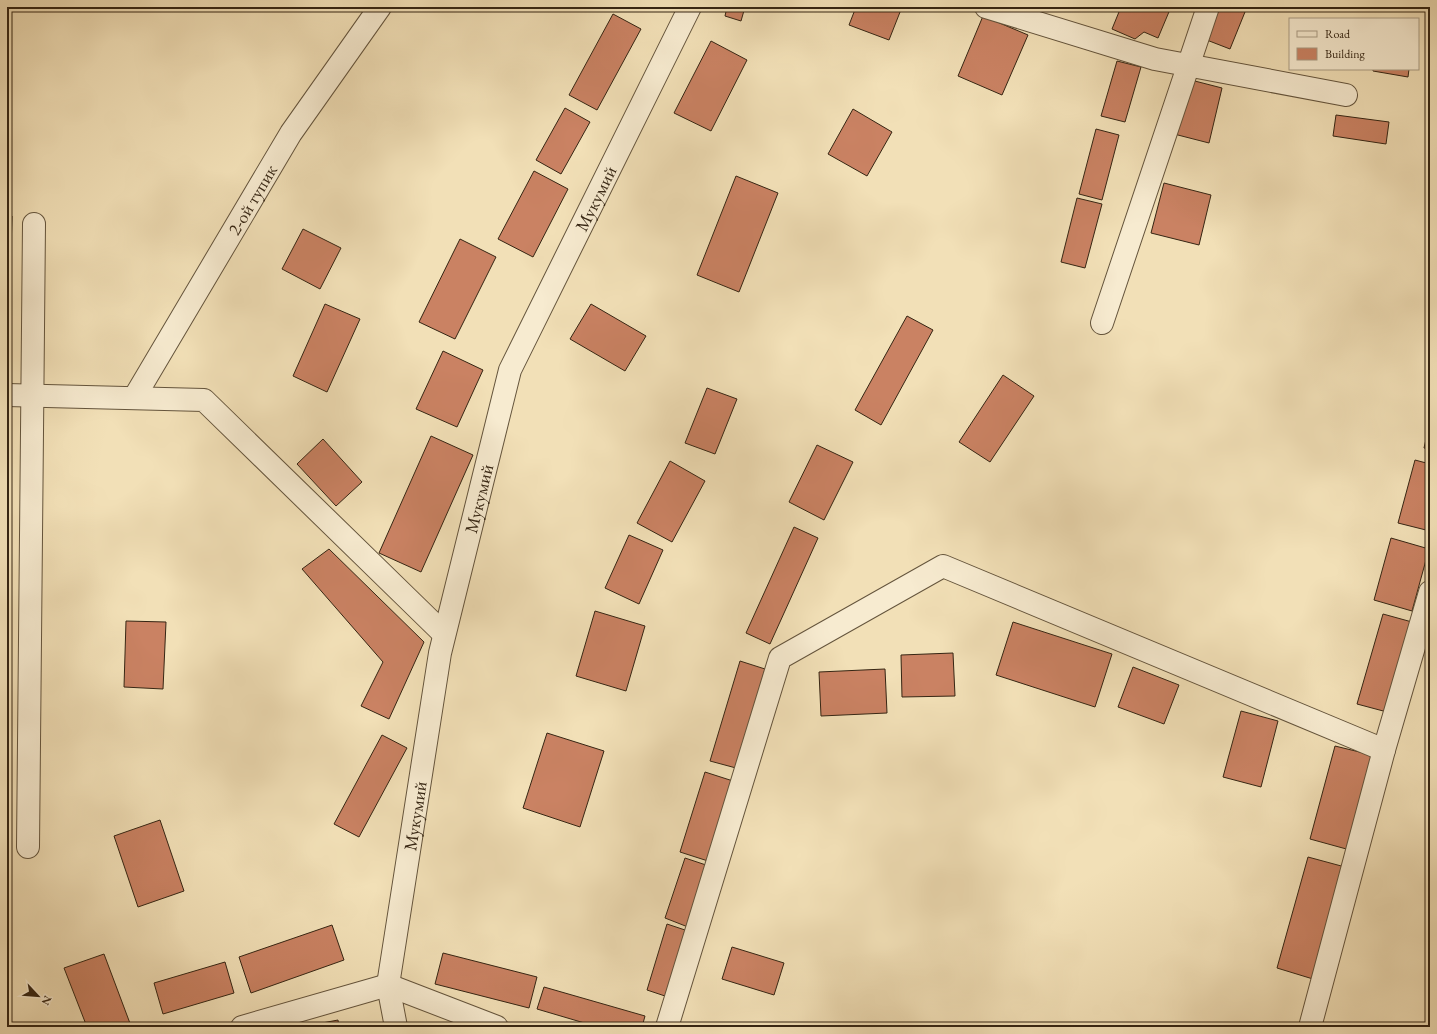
<svg xmlns="http://www.w3.org/2000/svg" width="1437" height="1034" viewBox="0 0 1437 1034" font-family="'EB Garamond',serif">
  <style>
    .building { fill: #ca8263; stroke: #352513 }
    .lines { fill: none; stroke-linecap: round; stroke-linejoin: round }
    .minor-casing { stroke: #64543c; stroke-width: 24 }
    .minor { stroke: #f7ebd0; stroke-width: 22 }
    .labels { text-anchor: middle; dominant-baseline: central; stroke-width: 3.5; stroke-linejoin: round; paint-order: stroke }
    .street-label { font-size: 18px; fill: #352513; stroke: #f7ebd0 }
  </style>
  <rect width="100%" height="100%" fill="#f2e0b7"/>
  <filter id="stains"><feTurbulence type="fractalNoise" baseFrequency=".005" numOctaves="4"/><feColorMatrix values="0 0 0 0 .2 0 0 0 0 .09 0 0 0 0 .02 0 0 0 .5 -.17"/></filter>
  <radialGradient id="worn" r=".72"><stop offset=".6" stop-color="#630" stop-opacity="0"/><stop offset="1" stop-color="#630" stop-opacity=".3"/></radialGradient>
  <path class="building" d="M 727,7 L 745,7 L 741,21 L 725,16 Z
    M 856,7 L 902,7 L 889,40 L 849,25 Z
    M 1121,7 L 1171,7 L 1158,38 L 1144,32 L 1135,39 L 1112,29 Z
    M 1211,7 L 1247,7 L 1230,49 L 1199,37 Z
    M 613,14 L 641,29 L 597,110 L 569,95 Z
    M 983,16 L 1028,35 L 1002,95 L 958,76 Z
    M 711,41 L 747,60 L 711,131 L 674,113 Z
    M 1117,61 L 1141,67 L 1125,122 L 1101,116 Z
    M 1373,69 L 1409,69 L 1408,77 L 1373,71 Z
    M 1187,79 L 1222,88 L 1209,143 L 1174,134 Z
    M 565,108 L 590,122 L 561,174 L 536,160 Z
    M 853,109 L 892,132 L 867,176 L 828,154 Z
    M 1336,115 L 1389,122 L 1386,144 L 1333,136 Z
    M 1096,129 L 1119,135 L 1102,200 L 1079,194 Z
    M 534,171 L 568,189 L 533,257 L 498,239 Z
    M 736,176 L 778,193 L 739,292 L 697,275 Z
    M 1164,183 L 1211,195 L 1199,245 L 1151,233 Z
    M 1077,198 L 1102,204 L 1085,268 L 1061,262 Z
    M 7,215 L 12,216 L 10,286 L 7,286 Z
    M 303,229 L 341,248 L 320,289 L 282,269 Z
    M 460,239 L 496,257 L 455,339 L 419,322 Z
    M 325,304 L 360,319 L 327,392 L 293,376 Z
    M 591,304 L 646,336 L 625,371 L 570,339 Z
    M 907,316 L 933,330 L 881,425 L 855,410 Z
    M 443,351 L 483,370 L 457,427 L 416,409 Z
    M 1003,375 L 1034,396 L 990,462 L 959,442 Z
    M 707,388 L 737,399 L 715,454 L 685,443 Z
    M 1430,422 L 1430,449 L 1424,448 Z
    M 431,436 L 473,455 L 421,572 L 379,553 Z
    M 323,439 L 362,482 L 336,506 L 297,464 Z
    M 817,445 L 853,462 L 824,520 L 789,502 Z
    M 1415,460 L 1430,464 L 1430,531 L 1398,523 Z
    M 670,461 L 705,481 L 672,542 L 637,523 Z
    M 794,527 L 818,538 L 770,644 L 746,633 Z
    M 629,535 L 663,550 L 639,604 L 605,588 Z
    M 1391,538 L 1429,549 L 1412,611 L 1374,600 Z
    M 329,549 L 424,642 L 389,719 L 361,706 L 383,662 L 302,569 Z
    M 7,570 L 11,570 L 9,642 L 7,642 Z
    M 595,611 L 645,626 L 626,691 L 576,676 Z
    M 1383,614 L 1412,622 L 1387,712 L 1357,704 Z
    M 126,621 L 166,622 L 163,689 L 124,687 Z
    M 1013,622 L 1112,654 L 1095,707 L 996,675 Z
    M 953,653 L 955,696 L 902,697 L 901,655 Z
    M 740,661 L 765,669 L 736,768 L 710,761 Z
    M 1133,667 L 1179,685 L 1164,724 L 1118,707 Z
    M 885,669 L 887,713 L 821,716 L 819,672 Z
    M 1241,711 L 1278,721 L 1261,787 L 1223,777 Z
    M 547,733 L 604,751 L 580,827 L 523,808 Z
    M 382,735 L 407,748 L 359,837 L 334,824 Z
    M 1335,746 L 1376,756 L 1350,850 L 1310,839 Z
    M 705,772 L 733,781 L 708,861 L 680,852 Z
    M 160,820 L 184,891 L 138,907 L 114,836 Z
    M 1308,857 L 1345,867 L 1313,979 L 1277,968 Z
    M 685,858 L 709,866 L 688,927 L 665,918 Z
    M 667,924 L 688,931 L 668,997 L 647,990 Z
    M 332,925 L 344,960 L 251,993 L 239,957 Z
    M 732,947 L 784,963 L 774,995 L 722,979 Z
    M 443,953 L 537,977 L 529,1008 L 435,984 Z
    M 104,954 L 131,1026 L 127,1027 L 87,1027 L 64,968 Z
    M 225,962 L 234,993 L 163,1014 L 154,983 Z
    M 544,987 L 645,1016 L 642,1027 L 598,1027 L 537,1009 Z
    M 338,1020 L 339,1027 L 301,1027 Z"/>
  <g class="lines">
    <defs>
      <g id="minor">
        <path d="M 986,7 L 1155,59 L 1346,95"/>
        <path d="M 1102,323 L 1208,7"/>
        <path d="M 7,395 L 204,400 L 444,634"/>
        <path id="s1" d="M 134,398 L 291,133 L 380,7"/>
        <path d="M 28,847 L 34,224"/>
        <path d="M 242,1027 L 388,985 L 497,1027"/>
        <path id="s2" d="M 396,1027 L 388,985 L 440,653 L 510,370 L 690,7"/>
        <path d="M 667,1027 L 780,658 L 943,566 L 1384,750"/>
        <path d="M 1310,1027 L 1384,750 L 1430,592"/>
      </g>
    </defs>
    <use href="#minor" class="minor-casing"/>
    <use href="#minor" class="minor"/>
  </g>
  <g class="labels">
    <g class="street-label">
      <text stroke="none"><textPath href="#s1" startOffset="231">2-ой тупик</textPath></text>
      <text stroke="none"><textPath href="#s2" startOffset="862">Мукумий</textPath></text>
      <text stroke="none"><textPath href="#s2" startOffset="538">Мукумий</textPath></text>
      <text stroke="none"><textPath href="#s2" startOffset="214">Мукумий</textPath></text>
    </g>
  </g>
  <rect width="1437" height="1034" fill="none" stroke="#f2e0b7" stroke-width="24"/>
  <rect x="8" y="8" width="1421" height="1018" fill="none" stroke="#352513" stroke-width="2"/>
  <rect x="12" y="12" width="1413" height="1010" fill="none" stroke="#352513"/>
  <rect x="1289" y="18" width="130" height="52" fill="#f7ebd0" stroke="#a99c84"/>
  <rect x="1297" y="31" width="20" height="6" fill="#f7ebd0" stroke="#a99c84"/>
  <text x="1325" y="38" font-size="12" fill="#352513">Road</text>
  <rect x="1297" y="48" width="20" height="12" fill="#ca8263" stroke="#a99c84"/>
  <text x="1325" y="58" font-size="12" fill="#352513">Building</text>
  <g transform="translate(38 996) rotate(116)" stroke="#f7ebd0" stroke-width="3" paint-order="stroke">
  <path d="M0-3L7 15L0 10L-7 15Z" fill="#352513"/>
  <text y="-6" font-size="11" font-weight="bold" text-anchor="middle" fill="#352513">N</text>
  </g>
  <rect width="100%" height="100%" filter="url(#stains)"/>
  <rect width="100%" height="100%" fill="url(#worn)"/>
</svg>
